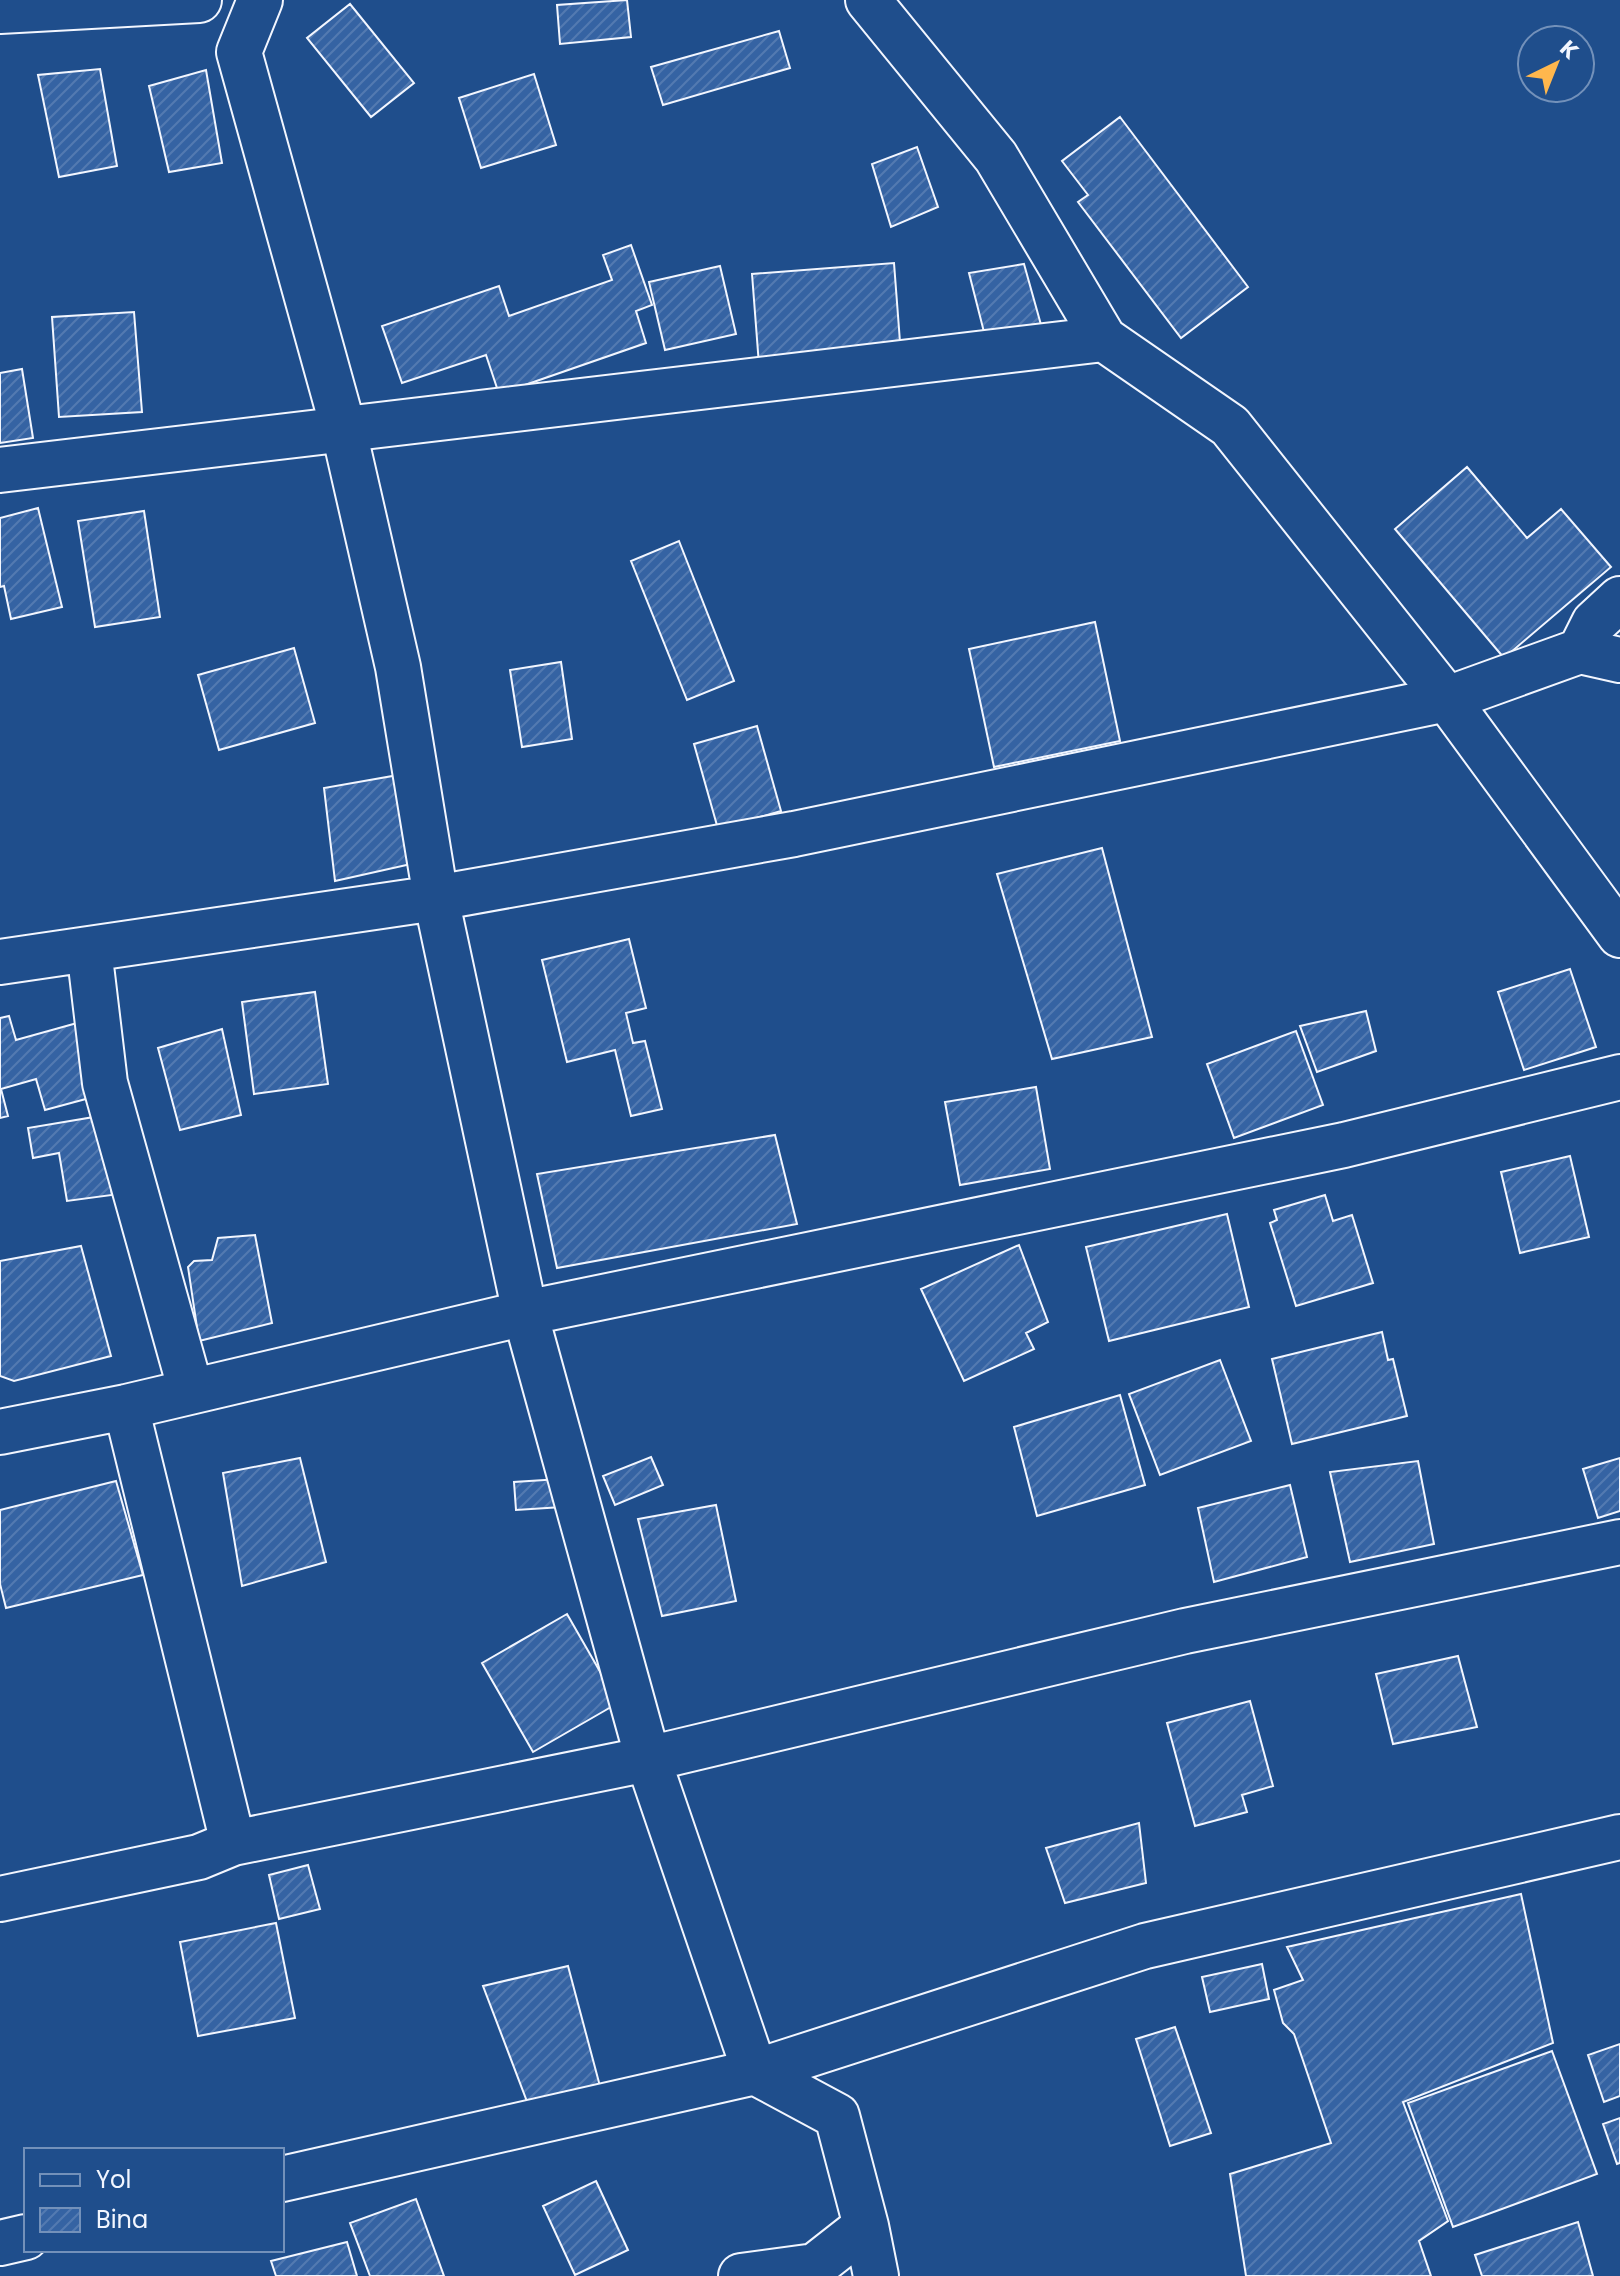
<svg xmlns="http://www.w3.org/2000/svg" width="1620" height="2276" viewBox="0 0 1620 2276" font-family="Poppins,sans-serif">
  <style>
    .building { fill: url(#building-hatch); stroke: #f2f6ff; stroke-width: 2 }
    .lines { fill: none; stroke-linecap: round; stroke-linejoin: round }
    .minor-casing { stroke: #f2f6ff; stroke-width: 48 }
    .minor { stroke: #1f4e8c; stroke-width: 44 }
  </style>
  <defs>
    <pattern id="building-hatch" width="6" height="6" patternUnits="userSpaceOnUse" patternTransform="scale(2)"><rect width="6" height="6" fill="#3563a3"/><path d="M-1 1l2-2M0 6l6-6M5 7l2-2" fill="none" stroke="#537ab1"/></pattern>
  </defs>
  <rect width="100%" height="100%" fill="#1f4e8c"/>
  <path class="building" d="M 627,0 L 631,37 L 560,44 L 557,5 Z
    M 350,4 L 414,83 L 371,117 L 307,38 Z
    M 779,31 L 790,68 L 663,105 L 651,67 Z
    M 100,69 L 117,166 L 59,177 L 38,75 Z
    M 206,70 L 222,163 L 169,172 L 149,86 Z
    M 534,74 L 556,145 L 481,168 L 459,98 Z
    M 1120,117 L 1248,287 L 1181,338 L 1078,202 L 1088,195 L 1062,161 Z
    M 917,147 L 938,207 L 891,227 L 872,164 Z
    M 631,245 L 652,305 L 636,311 L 646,343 L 499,394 L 486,355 L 402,383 L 382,326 L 499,286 L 509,316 L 612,280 L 603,255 Z
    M 894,263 L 901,355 L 759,365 L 752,274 Z
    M 1024,264 L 1043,332 L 986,340 L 969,273 Z
    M 720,266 L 736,334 L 665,350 L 649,282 Z
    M 134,312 L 142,412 L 59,417 L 52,317 Z
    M 22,369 L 33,438 L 0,443 L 0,373 Z
    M 1467,467 L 1527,538 L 1561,509 L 1611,567 L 1504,658 L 1395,529 Z
    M 38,508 L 62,607 L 11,619 L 4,586 L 0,587 L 0,518 Z
    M 144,511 L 160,617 L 95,627 L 78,521 Z
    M 679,541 L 734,681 L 687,700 L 631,561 Z
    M 1095,622 L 1120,741 L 994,767 L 969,649 Z
    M 294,648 L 315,723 L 219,750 L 198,675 Z
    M 561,662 L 572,739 L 522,747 L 510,670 Z
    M 757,726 L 781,811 L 718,829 L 694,744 Z
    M 404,774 L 420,862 L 335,881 L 324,788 Z
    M 1102,848 L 1152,1037 L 1052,1059 L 997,874 Z
    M 629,939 L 646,1008 L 626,1013 L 633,1043 L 645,1041 L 662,1109 L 631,1116 L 615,1050 L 567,1062 L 542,960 Z
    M 1570,969 L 1596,1047 L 1524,1070 L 1498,992 Z
    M 315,992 L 328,1084 L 254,1094 L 242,1002 Z
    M 1366,1011 L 1376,1051 L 1317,1072 L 1300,1026 Z
    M 9,1016 L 16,1040 L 77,1023 L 97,1096 L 45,1110 L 36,1079 L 1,1089 L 8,1116 L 0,1118 L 0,1018 Z
    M 222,1029 L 241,1115 L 180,1130 L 158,1048 Z
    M 1296,1031 L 1323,1105 L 1234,1138 L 1207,1064 Z
    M 1036,1087 L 1050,1169 L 960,1185 L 945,1102 Z
    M 100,1116 L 112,1195 L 67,1201 L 59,1153 L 33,1158 L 28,1128 Z
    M 775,1135 L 797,1224 L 557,1268 L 537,1174 Z
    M 1570,1156 L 1589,1237 L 1520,1253 L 1501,1172 Z
    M 1325,1195 L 1333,1221 L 1352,1215 L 1373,1283 L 1296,1306 L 1270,1223 L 1277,1220 L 1274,1210 Z
    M 1227,1214 L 1249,1307 L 1109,1341 L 1086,1247 Z
    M 255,1235 L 272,1323 L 199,1341 L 188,1267 L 194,1261 L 212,1260 L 218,1238 Z
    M 1019,1245 L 1048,1322 L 1026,1333 L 1034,1349 L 964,1381 L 921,1289 Z
    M 81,1246 L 111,1356 L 14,1381 L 0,1376 L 0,1261 Z
    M 1382,1332 L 1388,1360 L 1393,1359 L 1407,1416 L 1292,1444 L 1272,1359 Z
    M 1220,1360 L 1251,1441 L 1160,1475 L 1129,1394 Z
    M 1120,1395 L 1145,1485 L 1037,1516 L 1014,1427 Z
    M 651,1457 L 663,1485 L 615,1505 L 603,1476 Z
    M 300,1458 L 326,1562 L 242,1586 L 223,1473 Z
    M 1620,1458 L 1620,1511 L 1598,1518 L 1583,1469 Z
    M 1418,1461 L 1434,1544 L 1350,1562 L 1330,1472 Z
    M 560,1479 L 562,1507 L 516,1510 L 514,1482 Z
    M 116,1481 L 143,1575 L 6,1608 L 0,1584 L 0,1510 Z
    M 1290,1485 L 1307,1557 L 1214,1582 L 1198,1508 Z
    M 716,1505 L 736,1601 L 662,1616 L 638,1519 Z
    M 567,1614 L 618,1703 L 533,1752 L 482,1663 Z
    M 1458,1656 L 1477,1727 L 1393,1744 L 1376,1674 Z
    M 1250,1701 L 1273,1786 L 1242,1795 L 1247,1812 L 1195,1826 L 1167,1723 Z
    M 1139,1823 L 1146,1883 L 1065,1903 L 1046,1848 Z
    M 308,1865 L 320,1909 L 279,1919 L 269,1875 Z
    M 1521,1894 L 1553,2043 L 1403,2102 L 1448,2221 L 1419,2241 L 1431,2276 L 1246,2276 L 1230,2174 L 1331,2143 L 1294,2034 L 1283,2023 L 1274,1990 L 1303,1980 L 1287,1947 Z
    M 276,1923 L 295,2018 L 198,2036 L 180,1942 Z
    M 1262,1964 L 1269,1999 L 1210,2012 L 1202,1977 Z
    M 568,1966 L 601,2090 L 531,2112 L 483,1986 Z
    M 1175,2027 L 1211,2133 L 1170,2146 L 1136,2039 Z
    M 1620,2044 L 1620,2096 L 1604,2102 L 1588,2055 Z
    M 1552,2051 L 1597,2174 L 1453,2227 L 1408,2103 Z
    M 1620,2118 L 1620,2163 L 1617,2164 L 1603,2124 Z
    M 596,2181 L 628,2250 L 575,2275 L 543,2206 Z
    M 416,2199 L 444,2276 L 370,2276 L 350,2223 Z
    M 1578,2222 L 1593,2276 L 1482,2276 L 1475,2255 Z
    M 347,2242 L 357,2276 L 276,2276 L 271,2261 Z"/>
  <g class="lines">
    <defs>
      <path id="minor" d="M 260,0 L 239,52 L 343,427 L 398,667 L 436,898 L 525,1313 L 648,1759 L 755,2072 L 837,2116 L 866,2226 L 815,2266 L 741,2276
        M 868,0 L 996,157 L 1104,339 L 1230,426 L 1447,699 L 1620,935
        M 0,11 L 199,0
        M 0,470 L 1104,339
        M 1580,651 L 1594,623 L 1620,599
        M 89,949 L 105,1083 L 191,1391
        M 0,962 L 436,898 L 794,834 L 1447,699 L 1580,651 L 1620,660
        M 126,1407 L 233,1843
        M 0,1432 L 126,1407 L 525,1313 L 1344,1145 L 1620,1077
        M 0,1899 L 199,1857 L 233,1843 L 648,1759 L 1185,1631 L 1620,1542
        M 282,2179 L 755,2072 L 1145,1946 L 1620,1837
        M 866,2226 L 876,2276
        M 0,2243 L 26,2237"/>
    </defs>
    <use href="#minor" class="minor-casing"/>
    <use href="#minor" class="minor"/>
  </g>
  <rect x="24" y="2148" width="260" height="104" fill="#1f4e8c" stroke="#7391ba" stroke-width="2"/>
  <rect x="40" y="2174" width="40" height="12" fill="#1f4e8c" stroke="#7391ba" stroke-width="2"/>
  <text x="96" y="2188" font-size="24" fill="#f2f6ff">Yol</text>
  <rect x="40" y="2208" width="40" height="24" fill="url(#building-hatch)" stroke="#7391ba" stroke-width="2"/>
  <text x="96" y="2228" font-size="24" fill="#f2f6ff">Bina</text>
  <g transform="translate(1556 64) rotate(43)"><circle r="38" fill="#1f4e8c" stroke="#7391ba" stroke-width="2"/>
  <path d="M0-6L14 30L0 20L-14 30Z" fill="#ffb74d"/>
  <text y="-12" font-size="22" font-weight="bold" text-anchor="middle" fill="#f2f6ff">K</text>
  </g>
</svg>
